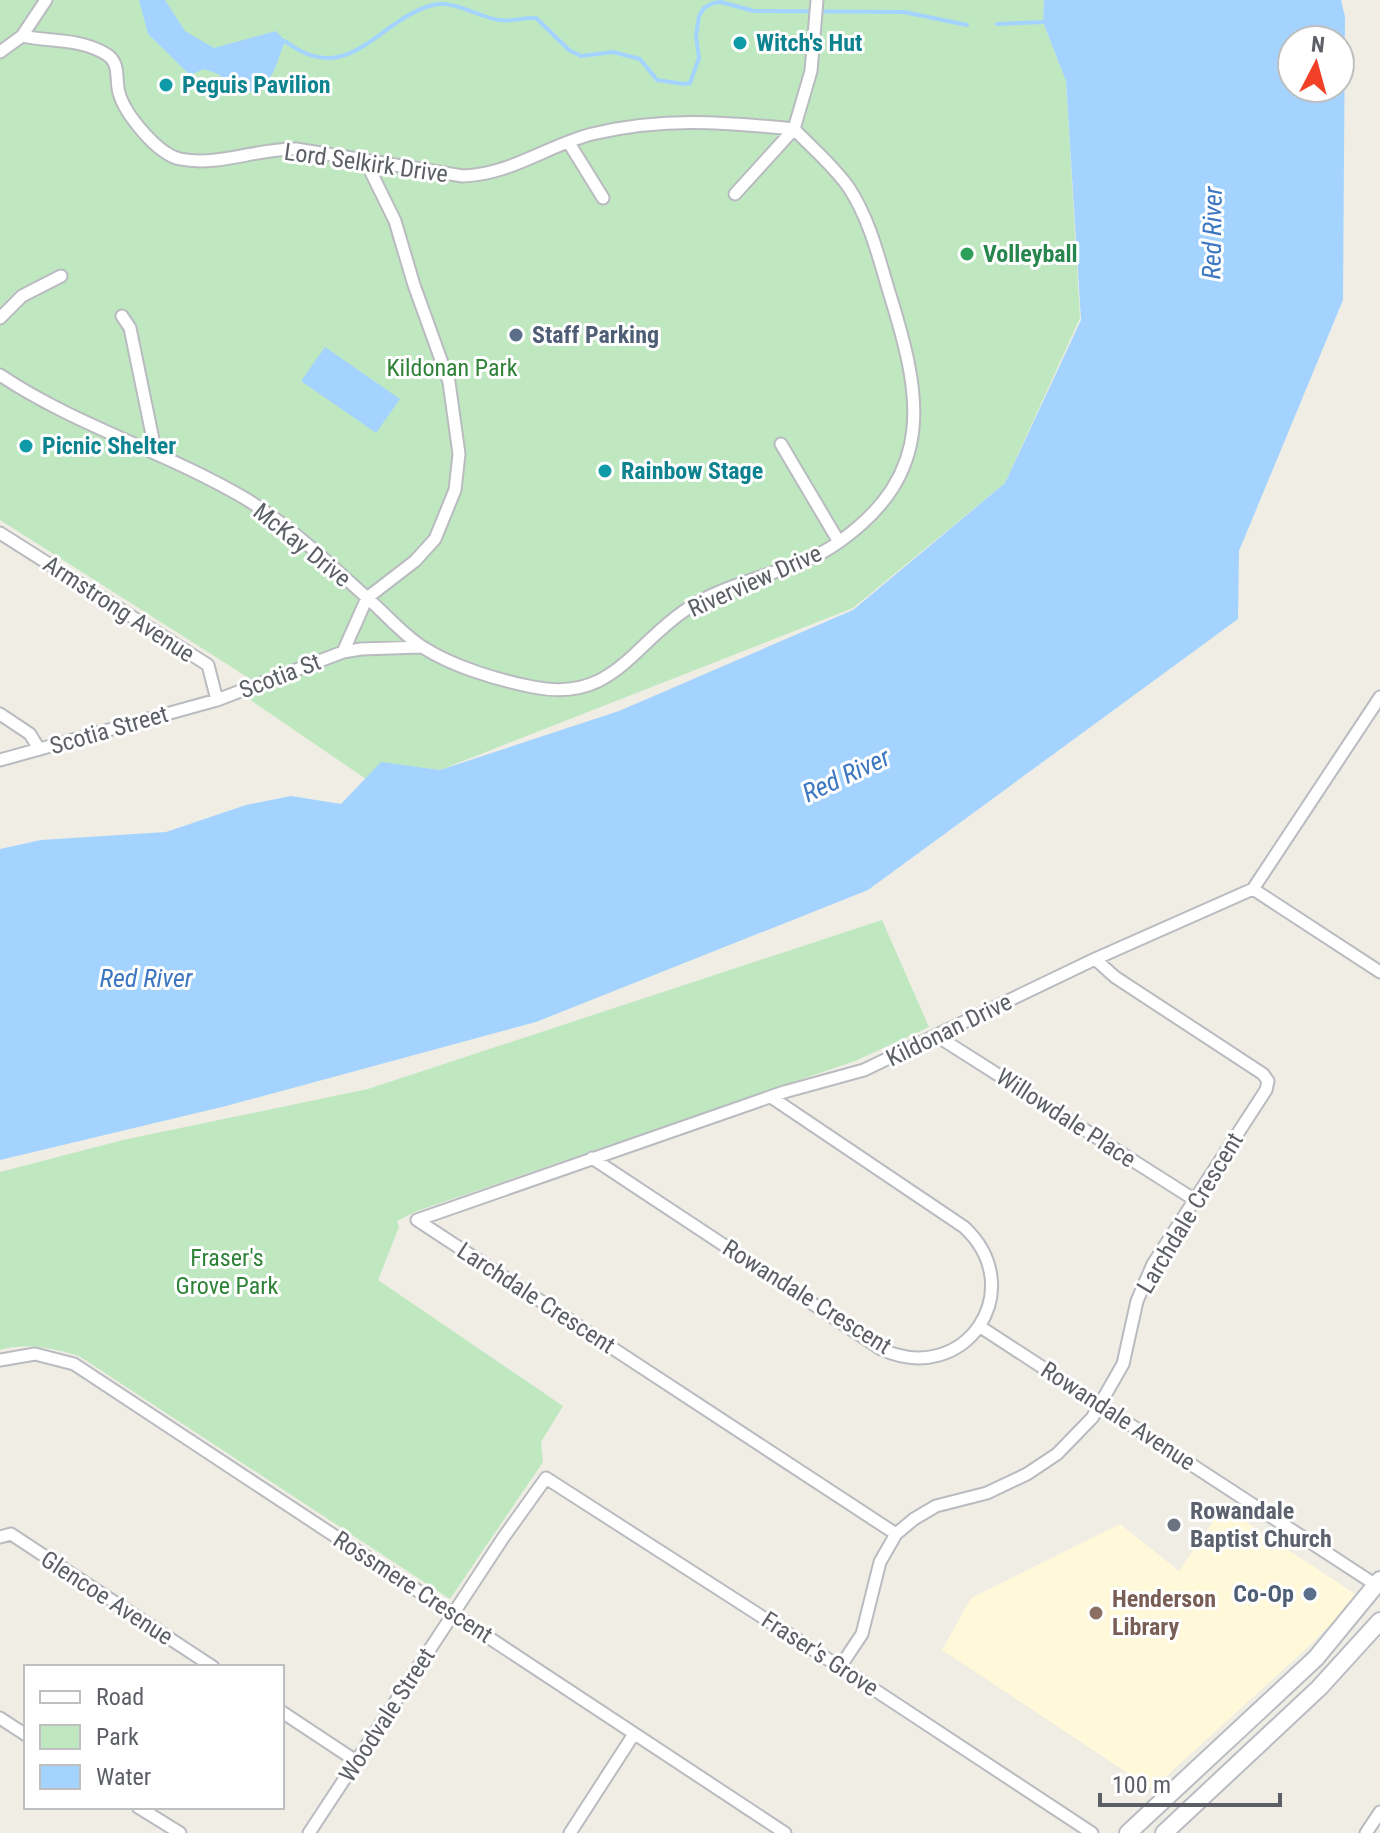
<svg xmlns="http://www.w3.org/2000/svg" width="1380" height="1833" viewBox="0 0 1380 1833" font-family="'Roboto Condensed',sans-serif">
  <style>
    .commercial { fill: #fff8d9 }
    .green { fill: #bfe8c1 }
    .water { fill: #a4d3ff; fill-rule: evenodd }
    .lines { fill: none; stroke-linecap: round; stroke-linejoin: round }
    .stream { stroke: #a4d3ff; stroke-width: 4 }
    .street-casing { stroke: #b9bbc0; stroke-width: 15 }
    .secondary-casing { stroke: #b9bcc3; stroke-width: 20 }
    .street { stroke: #fff; stroke-width: 11 }
    .secondary { stroke: #fff; stroke-width: 16 }
    .culture-dot { fill: #0f9aa8; stroke: #fff; stroke-width: 3 }
    .leisure-dot { fill: #2e9e5b; stroke: #fff; stroke-width: 3 }
    .service-dot { fill: #5c6f8a; stroke: #fff; stroke-width: 3 }
    .worship-dot { fill: #6b7280; stroke: #fff; stroke-width: 3 }
    .education-dot { fill: #8d6e63; stroke: #fff; stroke-width: 3 }
    .labels { text-anchor: middle; dominant-baseline: central; stroke-width: 6; stroke-linejoin: round; paint-order: stroke }
    .culture-label { font-size: 24px; font-weight: bold; fill: #0d838f; stroke: #fff; text-anchor: start }
    .street-label { font-size: 24px; fill: #5c5f65; stroke: #fff }
    .leisure-label { font-size: 24px; font-weight: bold; fill: #27864d; stroke: #fff; text-anchor: start }
    .service-label { font-size: 24px; font-weight: bold; fill: #4e5e75; stroke: #fff; text-anchor: start }
    .park-label { font-size: 24px; fill: #2f8237; stroke: #fff }
    .worship-label { font-size: 24px; font-weight: bold; fill: #5b616d; stroke: #fff; text-anchor: start }
    .education-label { font-size: 24px; font-weight: bold; fill: #785e54; stroke: #fff; text-anchor: start }
    .water-label { font-size: 26px; font-style: italic; fill: #3d77c1; stroke: #fff }
  </style>
  <rect width="100%" height="100%" fill="#efede4"/>
  <path class="commercial" d="M 1223,1507 L 1355,1594 L 1334,1621 L 1310,1645 L 1152,1789 L 942,1650 L 971,1598 L 1120,1524 L 1179,1571 Z"/>
  <path class="green" d="M 0,0 L 1044,0 L 1043,22 L 1066,80 L 1080,318 L 1005,483 L 853,608 L 440,770 L 381,763 L 366,779 L 246,697 L 263,687 L 0,520 Z
    M 882,920 L 929,1027 L 855,1061 L 417,1211 L 397,1221 L 399,1227 L 378,1280 L 563,1406 L 541,1442 L 543,1462 L 450,1599 L 79,1356 C 53,1348 27,1342 0,1350 L 0,1172 L 123,1140 L 368,1089 Z"/>
  <path class="water" d="M 139,0 L 165,0 L 185,31 L 214,48 L 276,31 L 285,41 L 274,71 L 262,90 L 241,93 L 218,74 L 204,69 L 190,75 L 148,34 Z
    M 1044,0 L 1341,0 L 1345,17 L 1343,300 L 1239,551 L 1238,619 L 868,890 L 536,1022 L 226,1106 L 0,1160 L 0,849 L 41,840 L 166,832 L 246,805 L 291,796 L 341,804 L 381,762 L 440,770 L 619,711 L 853,610 L 1005,483 L 1081,320 L 1066,81 L 1043,22 ZM 1340,40 L 1340,88 L 1292,88 L 1292,40 Z
    M 325,347 L 400,399 L 376,433 L 301,381 Z"/>
  <g class="lines">
    <path class="stream" d="M 997,24 L 1043,22
      M 281,42 L 285,41 C 349,90 378,19 433,5 C 455,0 478,17 499,20 C 511,22 524,17 536,18 L 569,50 L 581,56 L 613,52 L 640,59 L 657,80 L 684,84 L 690,83 L 699,58 L 696,36 L 699,16 L 704,8 L 713,3 L 721,2 L 754,11 L 904,12 L 967,25"/>
    <defs>
      <path id="street" d="M 22,36 C 50,42 80,38 106,54 C 121,63 115,79 119,93 C 125,114 157,154 180,159 C 219,167 257,148 296,149 L 463,176 C 512,174 546,146 592,134 C 663,117 722,122 794,129
        M 0,52 L 22,36 L 46,0
        M 569,143 L 603,198
        M 735,194 L 794,129 L 811,71 L 817,0
        M 122,316 L 130,328 L 156,454
        M 0,318 L 22,296 L 61,276
        M 0,375 C 76,426 167,452 246,499 C 293,528 334,568 375,605 C 390,619 406,637 424,648 C 454,667 498,680 533,687 C 613,703 632,645 687,609 C 733,578 794,574 839,542 C 937,472 921,395 890,295 C 879,259 870,220 849,188 C 834,166 812,148 794,129
        M 781,444 L 839,542
        M 0,533 L 208,665 L 217,700
        M 343,652 L 367,598 L 415,561 L 435,539 L 455,490 L 459,454 L 449,382 L 414,285 L 395,221 L 366,162
        M 0,714 L 30,734 L 39,749
        M 0,760 L 217,700 L 343,652 L 361,649 L 421,647
        M 1253,889 L 1380,972
        M 937,1036 L 1195,1200
        M 592,1158 L 881,1349 C 965,1388 1031,1289 964,1227 L 771,1097
        M 417,1220 L 784,1092 L 864,1070 L 1095,959 L 1253,889 L 1380,697
        M 417,1220 L 896,1534
        M 979,1326 L 1376,1585
        M 0,1360 L 35,1354 L 74,1364 L 785,1833
        M 0,1537 L 11,1534 L 213,1667
        M 840,1667 L 862,1634 L 880,1562 L 896,1534 L 914,1519 L 936,1506 L 987,1493 L 1027,1474 L 1057,1454 L 1092,1418 L 1123,1364 L 1137,1301 L 1153,1264 L 1266,1090 L 1268,1081 L 1263,1074 L 1115,977 L 1095,959
        M 282,1712 L 356,1761
        M 0,1718 L 26,1735
        M 138,1807 L 180,1833
        M 309,1833 L 503,1538 L 546,1478 L 840,1667 L 1092,1833
        M 570,1833 L 634,1734
        M 1366,1833 L 1380,1812"/>
      <path id="secondary" d="M 1128,1833 L 1316,1658 L 1380,1580
        M 1164,1833 L 1319,1688 L 1380,1621"/>
    </defs>
    <use href="#street" class="street-casing"/>
    <use href="#secondary" class="secondary-casing"/>
    <use href="#street" class="street"/>
    <use href="#secondary" class="secondary"/>
  </g>
  <g class="culture-dot">
    <circle cx="740" cy="43" r="8"/>
    <circle cx="166" cy="85" r="8"/>
    <circle cx="26" cy="446" r="8"/>
    <circle cx="605" cy="471" r="8"/>
  </g>
  <circle class="leisure-dot" cx="967" cy="254" r="8"/>
  <g class="service-dot">
    <circle cx="516" cy="335" r="8"/>
    <circle cx="1310" cy="1594" r="8"/>
  </g>
  <circle class="worship-dot" cx="1174" cy="1525" r="8"/>
  <circle class="education-dot" cx="1096" cy="1613" r="8"/>
  <g class="labels">
    <g class="culture-label">
      <text x="756" y="43">Witch's Hut</text>
      <text x="182" y="85">Peguis Pavilion</text>
      <text x="42" y="446">Picnic Shelter</text>
      <text x="621" y="471">Rainbow Stage</text>
    </g>
    <g class="street-label">
      <text transform="translate(366 163) rotate(8)">Lord Selkirk Drive</text>
      <text transform="translate(302 545) rotate(39)">McKay Drive</text>
      <text transform="translate(755 581) rotate(-24)">Riverview Drive</text>
      <text transform="translate(119 609) rotate(33)">Armstrong Avenue</text>
      <text transform="translate(280 676) rotate(-21)">Scotia St</text>
      <text transform="translate(109 730) rotate(-16)">Scotia Street</text>
      <text transform="translate(949 1030) rotate(-26)">Kildonan Drive</text>
      <text transform="translate(1066 1118) rotate(33)">Willowdale Place</text>
      <text transform="translate(1190 1213) rotate(-59)">Larchdale Crescent</text>
      <text transform="translate(807 1297) rotate(32)">Rowandale Crescent</text>
      <text transform="translate(536 1298) rotate(33)">Larchdale Crescent</text>
      <text transform="translate(1118 1416) rotate(33)">Rowandale Avenue</text>
      <text transform="translate(413 1587) rotate(33)">Rossmere Crescent</text>
      <text transform="translate(107 1598) rotate(33)">Glencoe Avenue</text>
      <text transform="translate(820 1654) rotate(33)">Fraser's Grove</text>
      <text transform="translate(387 1715) rotate(-57)">Woodvale Street</text>
    </g>
    <g class="leisure-label">
      <text x="983" y="254">Volleyball</text>
    </g>
    <g class="service-label">
      <text x="532" y="335">Staff Parking</text>
      <text x="1294" y="1594" text-anchor="end">Co-Op</text>
    </g>
    <g class="park-label">
      <text x="452" y="368">Kildonan Park</text>
      <text x="227" y="1258">Fraser's<tspan x="227" dy="28">Grove Park</tspan></text>
    </g>
    <g class="worship-label">
      <text x="1190" y="1511">Rowandale<tspan x="1190" dy="28">Baptist Church</tspan></text>
    </g>
    <g class="education-label">
      <text x="1112" y="1599">Henderson<tspan x="1112" dy="28">Library</tspan></text>
    </g>
    <g class="water-label">
      <text transform="translate(1212 233) rotate(-89)">Red River</text>
      <text transform="translate(846 775) rotate(-25)">Red River</text>
      <text x="146" y="978">Red River</text>
    </g>
  </g>
  <rect x="24" y="1665" width="260" height="144" fill="#ffffff" stroke="#bebfc1" stroke-width="2"/>
  <rect x="40" y="1691" width="40" height="12" fill="#ffffff" stroke="#bebfc1" stroke-width="2"/>
  <text x="96" y="1705" font-size="24" fill="#5c5f65">Road</text>
  <rect x="40" y="1725" width="40" height="24" fill="#bfe8c1" stroke="#bebfc1" stroke-width="2"/>
  <text x="96" y="1745" font-size="24" fill="#5c5f65">Park</text>
  <rect x="40" y="1765" width="40" height="24" fill="#a4d3ff" stroke="#bebfc1" stroke-width="2"/>
  <text x="96" y="1785" font-size="24" fill="#5c5f65">Water</text>
  <g transform="translate(1316 64) rotate(6)"><circle r="38" fill="#ffffff" stroke="#bebfc1" stroke-width="2"/>
  <path d="M0-6L14 30L0 20L-14 30Z" fill="#f24026"/>
  <text y="-12" font-size="22" font-weight="bold" text-anchor="middle" fill="#5c5f65">N</text>
  </g>
  <path d="M1100 1793v12h180v-12" fill="none" stroke="#5c5f65" stroke-width="4"/>
  <text x="1112" y="1793" font-size="24" fill="#5c5f65" stroke="#ffffff" stroke-width="6" paint-order="stroke">100 m</text>
</svg>
